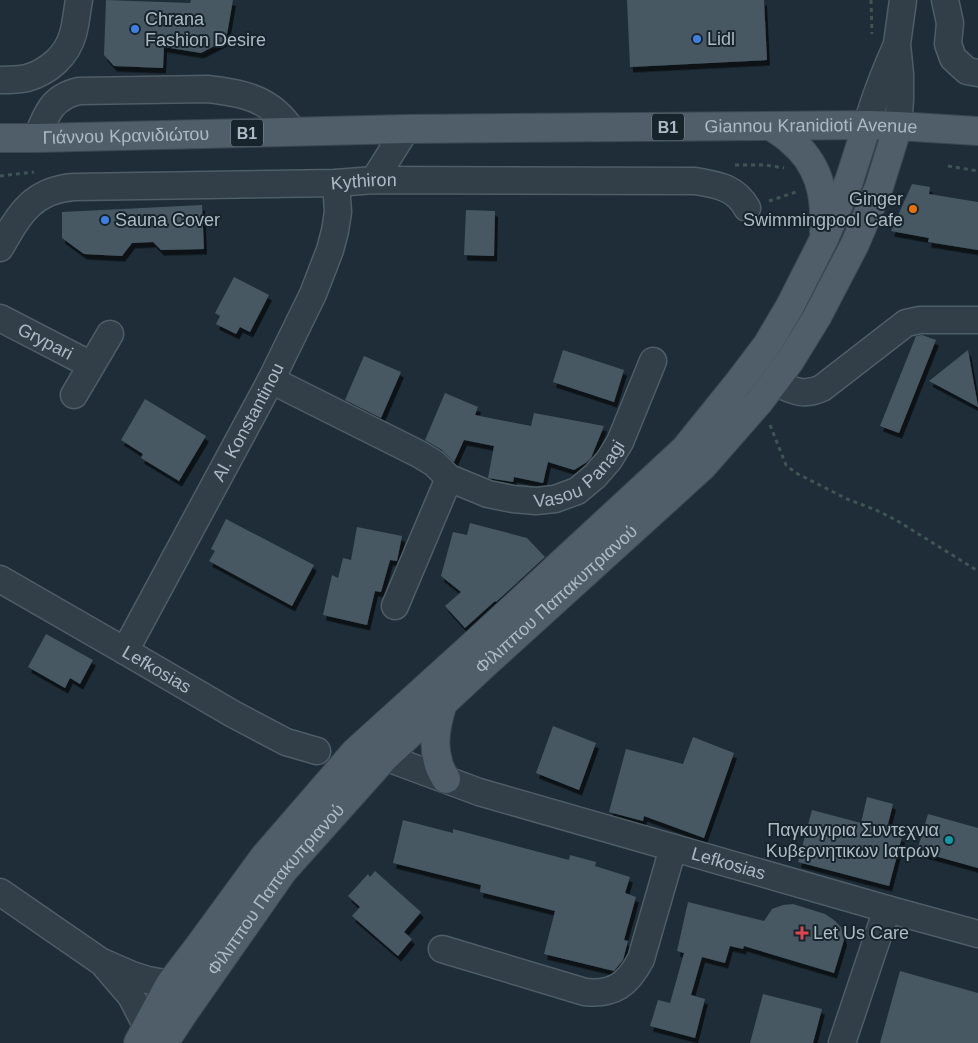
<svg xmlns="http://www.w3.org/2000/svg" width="978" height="1043" viewBox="0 0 978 1043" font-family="Arial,sans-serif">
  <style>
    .building { fill: #465864; filter: url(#shadow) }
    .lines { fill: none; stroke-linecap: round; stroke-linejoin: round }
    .minor-casing { stroke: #4f5d66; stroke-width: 29 }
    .major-casing { stroke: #3b4851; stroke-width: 30 }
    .path { stroke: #3e5554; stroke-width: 3; stroke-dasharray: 4 4; stroke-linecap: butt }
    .minor { stroke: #323f48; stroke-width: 26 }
    .major { stroke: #4f5e68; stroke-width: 28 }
    .shop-dot { fill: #3f7fe0; stroke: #18242c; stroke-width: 2 }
    .food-dot { fill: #e8710a; stroke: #18242c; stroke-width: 2 }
    .culture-dot { fill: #0f9aa8; stroke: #18242c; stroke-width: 2 }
    .health-dot { fill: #e0444e; stroke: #18242c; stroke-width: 2 }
    .labels { text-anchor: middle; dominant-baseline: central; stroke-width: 4; stroke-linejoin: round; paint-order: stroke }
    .shield { fill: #18242c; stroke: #808d97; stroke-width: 1 }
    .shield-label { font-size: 16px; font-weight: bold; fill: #acbac5 }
    .poi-label { font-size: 18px; fill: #acbac5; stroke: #18242c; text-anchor: start }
    .street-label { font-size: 18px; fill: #acbac5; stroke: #18242c }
  </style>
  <defs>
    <filter id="shadow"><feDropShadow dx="3" dy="5.5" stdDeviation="0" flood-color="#0009"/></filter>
  </defs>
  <rect width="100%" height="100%" fill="#1e2d38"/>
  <path class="building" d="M 106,0 L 190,3 L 191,0 L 233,0 L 226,40 L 201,53 L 164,47 L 163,68 L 114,66 L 104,55 Z
    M 627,0 L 764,0 L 767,60 L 630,67 Z
    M 912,184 L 930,187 L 929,194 L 978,202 L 978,250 L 928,242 L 929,238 L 891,231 Z
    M 202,205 L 204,249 L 161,250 L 153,242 L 132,243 L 122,256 L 84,254 L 62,238 L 62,212 Z
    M 466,210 L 495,211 L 494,256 L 464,255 Z
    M 234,277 L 269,295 L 250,332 L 240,327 L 236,334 L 216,324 L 220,316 L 215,313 Z
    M 922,335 L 936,340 L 899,433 L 880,426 L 916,336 Z
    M 563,350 L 624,370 L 614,402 L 553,382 Z
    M 968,350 L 978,406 L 978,407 L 929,381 Z
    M 364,356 L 401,372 L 381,418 L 345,400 Z
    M 445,393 L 478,407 L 475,415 L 531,426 L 534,413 L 604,426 L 591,458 L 587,462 L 574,470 L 548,462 L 543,483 L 514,477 L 513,482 L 488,478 L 494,446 L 464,440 L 454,462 L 442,450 L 425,440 Z
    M 145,399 L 206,436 L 179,481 L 141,458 L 143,454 L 121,440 Z
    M 226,519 L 314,565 L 292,606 L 209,561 L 215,551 L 211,549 Z
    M 470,523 L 527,538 L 545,557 L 496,602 L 495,601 L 465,628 L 445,606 L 461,592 L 441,576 L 453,532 L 467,535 Z
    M 357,527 L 402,536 L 397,561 L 390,560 L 381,592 L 375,591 L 367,625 L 323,615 L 332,575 L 338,578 L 343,558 L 351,560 Z
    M 46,634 L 93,660 L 80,684 L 70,678 L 65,688 L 28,667 Z
    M 553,726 L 596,743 L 579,790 L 536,773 Z
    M 693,737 L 734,753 L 704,838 L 644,816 L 643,821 L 609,812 L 626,749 L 683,764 Z
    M 867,797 L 893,804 L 886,832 L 902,837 L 889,886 L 798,862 L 812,810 L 861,823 Z
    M 928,814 L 978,828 L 978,868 L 917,851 Z
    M 403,820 L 453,833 L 453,829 L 569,860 L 570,855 L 596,862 L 595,866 L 630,877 L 625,893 L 636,897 L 624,940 L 628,941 L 623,960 L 614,971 L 544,954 L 555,911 L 480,892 L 481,885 L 393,863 Z
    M 375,871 L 421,912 L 404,932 L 412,939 L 398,956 L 352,916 L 360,907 L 348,896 L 368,874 L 370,877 Z
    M 688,902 L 764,921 L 772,909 L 783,905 L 793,904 L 825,914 L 834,920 L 841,927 L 844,940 L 834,973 L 744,946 L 743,949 L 730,946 L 725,963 L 702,957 L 691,995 L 705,999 L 695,1038 L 650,1026 L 658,1000 L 670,1003 L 684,953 L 677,951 Z
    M 900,971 L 978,993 L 978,1043 L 880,1043 Z
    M 763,994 L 822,1009 L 813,1043 L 750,1043 Z"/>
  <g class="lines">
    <defs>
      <g id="minor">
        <path d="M 945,0 L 950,23 L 948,44 L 953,58 L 967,71 L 978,73"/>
        <path d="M 0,80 C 9,80 18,80 27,78 C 48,72 67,56 73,34 C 76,23 77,11 79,0"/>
        <path d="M 867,125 C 874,99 884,74 895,49"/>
        <path d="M 898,126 L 900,100 L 900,74 L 897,44 L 903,0"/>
        <path d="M 37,138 C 46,114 52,97 79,91 L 207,89 C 231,92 258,95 277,113 C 283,118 288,125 293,131"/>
        <path d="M 374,180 L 406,129"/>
        <path id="s1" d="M 0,248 C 19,215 32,190 74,187 L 336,183 L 374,180 L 695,181 C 718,185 735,187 747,208"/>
        <path id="s2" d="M 0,318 L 91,365"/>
        <path id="s3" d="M 271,380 L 419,454 L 434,463 L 449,478 L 488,494 L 513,499 L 536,501 L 555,499 L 577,491 L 595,476 L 609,460 L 620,442 L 653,361"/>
        <path d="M 774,382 C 792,390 803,397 822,388 L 906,323 L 920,320 L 978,320"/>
        <path d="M 74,395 L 110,334"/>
        <path id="s4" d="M 0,579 L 125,651 L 233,714 L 286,742 L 317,751"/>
        <path d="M 395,606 L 449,478"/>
        <path id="s5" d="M 125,651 L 271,380 L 313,294 L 330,250 L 335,231 L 338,212 L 336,183"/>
        <path id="s6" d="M 366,750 L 479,792 L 887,909 L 978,934"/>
        <path d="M 0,892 L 100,961 L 132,975 L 148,980 L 170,984"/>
        <path d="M 442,949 L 585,992 C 614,995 628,984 641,959 L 673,848"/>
        <path d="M 106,967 L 131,996 L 146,1025"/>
        <path d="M 842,1043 L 887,909"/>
      </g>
      <g id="major">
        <path d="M 771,126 C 778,131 785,135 790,140 C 819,163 826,195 824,231"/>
        <path id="s7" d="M 0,138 L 37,138 L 406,129 L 867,125 L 898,126 L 978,131"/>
        <path d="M 443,703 C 437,721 432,742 438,761 C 439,768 443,774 446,779"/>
        <path d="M 138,1043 L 170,984 L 199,946 L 264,857 L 355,752 L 472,646 L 685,449 L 739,382 L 767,345 L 790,306 L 824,239 L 849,181 L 867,125"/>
        <path id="s8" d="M 164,1043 L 183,1014 L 283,871 L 385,757 L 486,663 L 702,467 L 759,402 L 790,361 L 817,317 L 855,244 L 879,187 L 898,126"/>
      </g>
    </defs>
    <use href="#minor" class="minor-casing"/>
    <use href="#major" class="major-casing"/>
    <path class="path" d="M 871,0 L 872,34
      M 735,165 L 765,165 L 784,168
      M 948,166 L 978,171
      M 0,176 L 34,172
      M 769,201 L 796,192
      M 770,425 L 786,465 L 796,473 L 847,499 L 876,510 L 896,520 L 978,571"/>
    <use href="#minor" class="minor"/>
    <use href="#major" class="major"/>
  </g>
  <g class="shop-dot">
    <circle cx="135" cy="29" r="5"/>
    <circle cx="697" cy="39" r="5"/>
    <circle cx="105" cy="220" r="5"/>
  </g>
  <circle class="food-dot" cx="913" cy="209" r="5"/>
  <circle class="culture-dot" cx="949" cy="840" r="5"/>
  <path class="health-dot" d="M799.5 925.5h5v5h5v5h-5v5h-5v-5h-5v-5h5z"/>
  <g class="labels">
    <g class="shield">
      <rect x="652" y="113.5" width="32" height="27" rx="4"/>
      <rect x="231" y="119.5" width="32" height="27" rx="4"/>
    </g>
    <g class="shield-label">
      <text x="668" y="127">B1</text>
      <text x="247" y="133">B1</text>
    </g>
    <g class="poi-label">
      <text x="145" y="19">Chrana<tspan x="145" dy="21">Fashion Desire</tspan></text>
      <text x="707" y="39">Lidl</text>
      <text x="903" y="199" text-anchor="end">Ginger<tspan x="903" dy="21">Swimmingpool Cafe</tspan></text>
      <text x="115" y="220">Sauna Cover</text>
      <text x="939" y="830" text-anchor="end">Παγκυγιρια Συντεχνια<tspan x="939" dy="21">Κυβερνητικων Ιατρων</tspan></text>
      <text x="813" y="933">Let Us Care</text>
    </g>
    <g class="street-label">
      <text stroke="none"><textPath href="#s7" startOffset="811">Giannou Kranidioti Avenue</textPath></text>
      <text stroke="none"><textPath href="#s7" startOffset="126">Γιάννου Κρανιδιώτου</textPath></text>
      <text stroke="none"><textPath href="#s1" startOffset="391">Kythiron</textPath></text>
      <text stroke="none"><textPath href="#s2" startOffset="51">Grypari</textPath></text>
      <text stroke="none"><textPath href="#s5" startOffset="260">Al. Konstantinou</textPath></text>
      <text stroke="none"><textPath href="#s3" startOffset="348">Vasou Panagi</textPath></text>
      <text stroke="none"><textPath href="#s8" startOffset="595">Φίλιππου Παπακυπριανού</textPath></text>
      <text stroke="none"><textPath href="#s4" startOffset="181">Lefkosias</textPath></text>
      <text stroke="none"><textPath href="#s6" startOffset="380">Lefkosias</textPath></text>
      <text stroke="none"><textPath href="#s8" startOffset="190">Φίλιππου Παπακυπριανού</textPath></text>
    </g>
  </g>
</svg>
